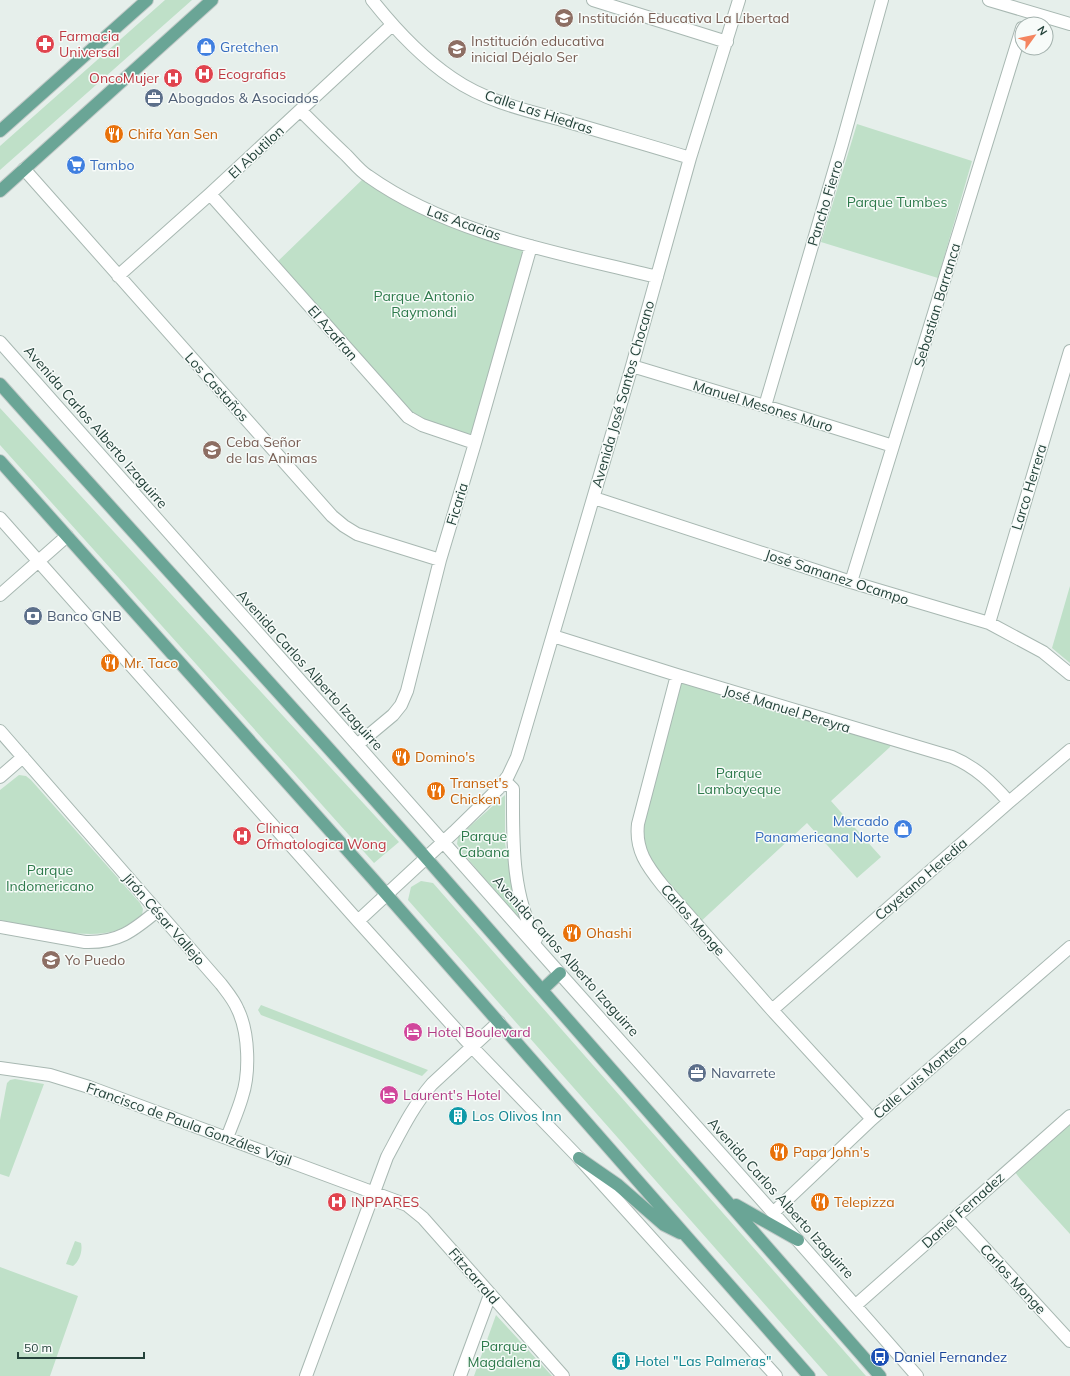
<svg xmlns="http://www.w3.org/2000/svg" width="1070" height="1376" viewBox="0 0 1070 1376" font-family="Mulish,sans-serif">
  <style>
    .green { fill: #bfe0c8 }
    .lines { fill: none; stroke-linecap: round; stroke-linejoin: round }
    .minor-casing { stroke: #a8b8b2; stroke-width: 14 }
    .major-casing { stroke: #c2cac8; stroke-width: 14 }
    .minor { stroke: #fff; stroke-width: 12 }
    .major { stroke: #6aa596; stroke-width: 12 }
    .labels { text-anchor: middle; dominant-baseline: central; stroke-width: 3; stroke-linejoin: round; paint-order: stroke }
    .education-label { font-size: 14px; fill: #785e54; stroke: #f7fbf9; text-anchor: start }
    .health-label { font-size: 14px; fill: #be3a42; stroke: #f7fbf9; text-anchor: start }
    .shop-label { font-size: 14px; fill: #366cbe; stroke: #f7fbf9; text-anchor: start }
    .service-label { font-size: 14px; fill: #4e5e75; stroke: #f7fbf9; text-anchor: start }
    .street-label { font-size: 14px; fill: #24423a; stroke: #f7fbf9 }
    .food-label { font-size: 14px; fill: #c56008; stroke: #f7fbf9; text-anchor: start }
    .park-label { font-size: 14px; fill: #2d7a4b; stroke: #f7fbf9 }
    .hotel-label { font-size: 14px; fill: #b23c85; stroke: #f7fbf9; text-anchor: start }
    .culture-label { font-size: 14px; fill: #0d838f; stroke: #f7fbf9; text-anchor: start }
    .transit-label { font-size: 14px; fill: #164399; stroke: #f7fbf9; text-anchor: start }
  </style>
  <rect width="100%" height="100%" fill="#e6efeb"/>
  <path class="green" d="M 165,0 L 192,0 L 0,170 L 0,146 Z
    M 857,124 L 972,161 L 938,278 L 821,242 Z
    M 366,176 L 399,196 L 531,246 L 475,443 L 422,425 L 274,265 Z
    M 0,408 L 399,842 L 374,863 L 0,445 Z
    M 1070,586 L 1070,663 L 1052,648 Z
    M 677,675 L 892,740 L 890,747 L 831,801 L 881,857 L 857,878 L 807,823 L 697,925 L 638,845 Z
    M 19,775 L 26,776 L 31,780 L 140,903 L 143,909 L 142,915 C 134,920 126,927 118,930 C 86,941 33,926 0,920 L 0,790 Z
    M 505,795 L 505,843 L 519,920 L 463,853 L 457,844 L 458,837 Z
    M 421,881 L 433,883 L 866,1376 L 828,1376 L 408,900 L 411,887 Z
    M 261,1005 L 428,1070 L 422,1076 L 261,1015 L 258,1010 Z
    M 15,1079 L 44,1084 L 9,1177 L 0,1174 L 0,1120 L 7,1083 L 10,1080 Z
    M 1070,1116 L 1070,1234 L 1021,1180 L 1011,1167 Z
    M 75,1241 L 81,1243 C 83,1251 79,1262 73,1266 L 66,1264 Z
    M 0,1267 L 78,1296 L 50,1376 L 0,1376 Z
    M 496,1315 L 552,1376 L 474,1376 Z"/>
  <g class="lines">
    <defs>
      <path id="minor" d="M 372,0 C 395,29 421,57 452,78 C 485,101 524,110 562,120 C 605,133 648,145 690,158
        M 593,0 L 727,42
        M 989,0 L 1070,24
        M 301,111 C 316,126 331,141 346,155 C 353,162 360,171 368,176 C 451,235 560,253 657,277
        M 24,169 L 332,516 L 344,526 L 357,534 L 440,560
        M 210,194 L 408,417 L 422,425 L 475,443
        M 118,276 L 210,194 L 392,25
        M 0,342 C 187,553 375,765 562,976 C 681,1109 800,1242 917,1376
        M 632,366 L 765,406 L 893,446
        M 765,406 L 842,144 L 882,0
        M 594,498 L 851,582 L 989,623 L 1043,652 L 1070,674
        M 0,518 L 358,921 L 472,1047 L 579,1158 L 776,1376
        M 851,582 L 1022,28
        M 0,595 L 67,536
        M 989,623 L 1070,351
        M 553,636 L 677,675 L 952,757 C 976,767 992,783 1009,802
        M 677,675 L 638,824 C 635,850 647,866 663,886 L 772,1010 L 872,1119
        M 0,731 L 221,984 C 227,992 234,1000 238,1010 C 249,1033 250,1073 242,1097 C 238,1111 232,1124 227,1138
        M 357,745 L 393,715 L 401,705 L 407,691 L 440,560 L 475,443 L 531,246
        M 0,777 L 23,757
        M 501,786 L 508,784 L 513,789 C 513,839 511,894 536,939
        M 358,921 L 454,832 L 498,789 L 508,776 L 517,757 L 632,366 L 690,158 L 739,0
        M 0,927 L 85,942 C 118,943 133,931 157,911
        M 772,1010 L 1009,802 L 1070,750
        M 0,1068 L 50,1075 L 89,1087 L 407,1205 L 423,1218 L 563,1376
        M 774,1212 L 872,1119 L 1070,947
        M 956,1217 L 1070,1341
        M 856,1305 L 1070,1116
        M 306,1376 L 387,1157 C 401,1131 413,1106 432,1084 L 499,1022
        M 460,1376 L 490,1295"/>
      <path id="major" d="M 0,131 L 147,0
        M 0,191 L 212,0
        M 0,384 C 142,543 287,700 428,860 C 579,1032 730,1204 880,1376
        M 0,461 L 373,879 L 809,1376
        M 542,990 L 560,973
        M 579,1158 L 618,1185 L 664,1225 L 680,1233
        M 736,1205 L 798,1240"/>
    </defs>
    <use href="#minor" class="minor-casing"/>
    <use href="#major" class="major-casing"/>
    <use href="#minor" class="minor"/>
    <use href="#major" class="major"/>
  </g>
  <defs>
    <symbol id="school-disc" viewBox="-11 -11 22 22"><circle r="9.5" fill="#8d6e63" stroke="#f7fbf9"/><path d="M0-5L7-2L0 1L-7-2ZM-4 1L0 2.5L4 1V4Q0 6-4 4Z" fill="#fff"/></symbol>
    <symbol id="pharmacy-disc" viewBox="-11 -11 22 22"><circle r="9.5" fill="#e0444e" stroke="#f7fbf9"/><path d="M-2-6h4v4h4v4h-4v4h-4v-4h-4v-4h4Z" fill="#fff"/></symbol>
    <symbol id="shop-disc" viewBox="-11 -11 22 22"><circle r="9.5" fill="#3f7fe0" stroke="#f7fbf9"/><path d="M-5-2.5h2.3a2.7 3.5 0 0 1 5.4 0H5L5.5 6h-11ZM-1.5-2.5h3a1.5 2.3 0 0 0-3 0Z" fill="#fff"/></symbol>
    <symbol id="hospital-disc" viewBox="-11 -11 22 22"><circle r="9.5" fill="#e0444e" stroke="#f7fbf9"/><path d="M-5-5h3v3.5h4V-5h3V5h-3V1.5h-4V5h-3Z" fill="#fff"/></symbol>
    <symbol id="office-disc" viewBox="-11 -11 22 22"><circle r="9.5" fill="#5c6f8a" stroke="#f7fbf9"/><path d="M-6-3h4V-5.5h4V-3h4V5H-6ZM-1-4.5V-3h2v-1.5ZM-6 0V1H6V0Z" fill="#fff"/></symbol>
    <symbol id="restaurant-disc" viewBox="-11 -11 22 22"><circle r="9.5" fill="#e8710a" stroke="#f7fbf9"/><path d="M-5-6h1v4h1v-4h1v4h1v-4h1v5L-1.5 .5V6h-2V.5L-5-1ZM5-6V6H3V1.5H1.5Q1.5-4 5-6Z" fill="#fff"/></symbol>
    <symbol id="supermarket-disc" viewBox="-11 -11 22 22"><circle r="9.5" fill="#3f7fe0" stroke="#f7fbf9"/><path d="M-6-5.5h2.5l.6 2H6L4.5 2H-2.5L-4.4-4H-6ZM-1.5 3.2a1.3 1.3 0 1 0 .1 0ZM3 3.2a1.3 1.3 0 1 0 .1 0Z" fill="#fff"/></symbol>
    <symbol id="bank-disc" viewBox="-11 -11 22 22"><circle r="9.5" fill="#5c6f8a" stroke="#f7fbf9"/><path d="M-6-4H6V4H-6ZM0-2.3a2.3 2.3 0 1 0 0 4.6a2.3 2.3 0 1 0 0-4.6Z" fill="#fff"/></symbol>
    <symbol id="hotel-disc" viewBox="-11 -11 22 22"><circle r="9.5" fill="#d1479c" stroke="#f7fbf9"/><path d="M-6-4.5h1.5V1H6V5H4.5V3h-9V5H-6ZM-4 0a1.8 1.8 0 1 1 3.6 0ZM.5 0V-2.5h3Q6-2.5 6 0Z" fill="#fff"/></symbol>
    <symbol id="building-disc" viewBox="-11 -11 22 22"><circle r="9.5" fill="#0f9aa8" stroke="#f7fbf9"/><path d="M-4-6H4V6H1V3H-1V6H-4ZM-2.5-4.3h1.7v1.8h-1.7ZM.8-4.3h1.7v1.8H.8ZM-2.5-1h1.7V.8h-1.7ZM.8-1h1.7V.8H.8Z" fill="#fff"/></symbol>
    <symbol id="bus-disc" viewBox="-11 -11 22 22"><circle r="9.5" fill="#1a4fb4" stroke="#f7fbf9"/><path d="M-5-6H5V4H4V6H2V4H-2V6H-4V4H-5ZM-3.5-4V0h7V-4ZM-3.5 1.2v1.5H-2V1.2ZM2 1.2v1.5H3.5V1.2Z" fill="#fff"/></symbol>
  </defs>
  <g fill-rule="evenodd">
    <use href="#school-disc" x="553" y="7" width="22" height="22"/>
    <use href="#pharmacy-disc" x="34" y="33" width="22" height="22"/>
    <use href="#shop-disc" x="195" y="36" width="22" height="22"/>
    <use href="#school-disc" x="446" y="38" width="22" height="22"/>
    <use href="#hospital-disc" x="193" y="63" width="22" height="22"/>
    <use href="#hospital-disc" x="162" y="67" width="22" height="22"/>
    <use href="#office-disc" x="143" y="87" width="22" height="22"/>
    <use href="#restaurant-disc" x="103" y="123" width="22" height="22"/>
    <use href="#supermarket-disc" x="65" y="154" width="22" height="22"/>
    <use href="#school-disc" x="201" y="439" width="22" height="22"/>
    <use href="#bank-disc" x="22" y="605" width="22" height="22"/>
    <use href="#restaurant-disc" x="99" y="652" width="22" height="22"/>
    <use href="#restaurant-disc" x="390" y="746" width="22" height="22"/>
    <use href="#restaurant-disc" x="425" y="780" width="22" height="22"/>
    <use href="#shop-disc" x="892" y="818" width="22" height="22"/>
    <use href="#hospital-disc" x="231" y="825" width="22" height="22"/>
    <use href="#restaurant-disc" x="561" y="922" width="22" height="22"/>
    <use href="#school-disc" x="40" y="949" width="22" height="22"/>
    <use href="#hotel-disc" x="402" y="1021" width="22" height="22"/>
    <use href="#office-disc" x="686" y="1062" width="22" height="22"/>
    <use href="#hotel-disc" x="378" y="1084" width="22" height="22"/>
    <use href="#building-disc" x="447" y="1105" width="22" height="22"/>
    <use href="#restaurant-disc" x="768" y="1141" width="22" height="22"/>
    <use href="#hospital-disc" x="326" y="1191" width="22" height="22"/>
    <use href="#restaurant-disc" x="809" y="1191" width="22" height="22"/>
    <use href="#bus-disc" x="869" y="1346" width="22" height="22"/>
    <use href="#building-disc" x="610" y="1350" width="22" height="22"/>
  </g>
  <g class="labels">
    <g class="education-label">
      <text x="578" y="18">Institución Educativa La Libertad</text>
      <text x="471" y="41">Institución educativa<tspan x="471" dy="16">inicial Déjalo Ser</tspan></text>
      <text x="226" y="442">Ceba Señor<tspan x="226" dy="16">de las Animas</tspan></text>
      <text x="65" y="960">Yo Puedo</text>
    </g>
    <g class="health-label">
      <text x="59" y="36">Farmacia<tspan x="59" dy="16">Universal</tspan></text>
      <text x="218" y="74">Ecografias</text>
      <text x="159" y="78" text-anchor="end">OncoMujer</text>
      <text x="256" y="828">Clinica<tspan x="256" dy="16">Ofmatologica Wong</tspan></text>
      <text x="351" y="1202">INPPARES</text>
    </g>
    <g class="shop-label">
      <text x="220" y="47">Gretchen</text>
      <text x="90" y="165">Tambo</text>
      <text x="889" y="821" text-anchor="end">Mercado<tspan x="889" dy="16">Panamericana Norte</tspan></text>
    </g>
    <g class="service-label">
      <text x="168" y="98">Abogados &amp; Asociados</text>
      <text x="47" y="616">Banco GNB</text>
      <text x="711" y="1073">Navarrete</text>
    </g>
    <g class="street-label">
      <text transform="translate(539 112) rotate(18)">Calle Las Hiedras</text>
      <text transform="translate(256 152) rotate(-43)">El Abutilon</text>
      <text transform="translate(825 203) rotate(-73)">Pancho Fierro</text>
      <text transform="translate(464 223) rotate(20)">Las Acacias</text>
      <text transform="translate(937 305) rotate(-73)">Sebastian Barranca</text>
      <text transform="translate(333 333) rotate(49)">El Azafran</text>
      <text transform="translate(217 387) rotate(48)">Los Castaños</text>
      <text transform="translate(623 394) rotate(-74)">Avenida José Santos Chocano</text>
      <text transform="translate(763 406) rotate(17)">Manuel Mesones Muro</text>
      <text transform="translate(96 427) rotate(49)">Avenida Carlos Alberto Izaguirre</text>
      <text transform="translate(1029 487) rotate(-73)">Larco Herrera</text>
      <text transform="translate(457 504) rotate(-73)">Ficaria</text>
      <text transform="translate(837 577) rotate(18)">José Samanez Ocampo</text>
      <text transform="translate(310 670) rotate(48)">Avenida Carlos Alberto Izaguirre</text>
      <text transform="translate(787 709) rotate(17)">José Manuel Pereyra</text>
      <text transform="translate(921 879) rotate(-41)">Cayetano Heredia</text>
      <text transform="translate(164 919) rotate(49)">Jirón César Vallejo</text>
      <text transform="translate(693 920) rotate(49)">Carlos Monge</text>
      <text transform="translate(566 956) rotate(48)">Avenida Carlos Alberto Izaguirre</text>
      <text transform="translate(920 1077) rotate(-41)">Calle Luis Montero</text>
      <text transform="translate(189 1124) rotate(20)">Francisco de Paula Gonzáles Vigil</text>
      <text transform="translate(781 1198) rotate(48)">Avenida Carlos Alberto Izaguirre</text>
      <text transform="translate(963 1210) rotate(-42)">Daniel Fernadez</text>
      <text transform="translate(474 1276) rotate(49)">Fitzcarrald</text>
      <text transform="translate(1013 1279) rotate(47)">Carlos Monge</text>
    </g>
    <g class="food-label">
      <text x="128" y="134">Chifa Yan Sen</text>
      <text x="124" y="663">Mr. Taco</text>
      <text x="415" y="757">Domino's</text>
      <text x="450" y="783">Transet's<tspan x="450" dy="16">Chicken</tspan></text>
      <text x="586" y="933">Ohashi</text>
      <text x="793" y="1152">Papa John's</text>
      <text x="834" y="1202">Telepizza</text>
    </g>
    <g class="park-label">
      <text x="897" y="202">Parque Tumbes</text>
      <text x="424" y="296">Parque Antonio<tspan x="424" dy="16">Raymondi</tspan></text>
      <text x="739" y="773">Parque<tspan x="739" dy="16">Lambayeque</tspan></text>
      <text x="484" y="836">Parque<tspan x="484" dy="16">Cabana</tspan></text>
      <text x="50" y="870">Parque<tspan x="50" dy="16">Indomericano</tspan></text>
      <text x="504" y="1346">Parque<tspan x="504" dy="16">Magdalena</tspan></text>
    </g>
    <g class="hotel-label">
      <text x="427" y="1032">Hotel Boulevard</text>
      <text x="403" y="1095">Laurent's Hotel</text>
    </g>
    <g class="culture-label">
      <text x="472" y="1116">Los Olivos Inn</text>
      <text x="635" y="1361">Hotel "Las Palmeras"</text>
    </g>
    <g class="transit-label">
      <text x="894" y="1357">Daniel Fernandez</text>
    </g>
  </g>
  <g transform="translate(1034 36) rotate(57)"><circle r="19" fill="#f7fbf9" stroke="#a3b1ad"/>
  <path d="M0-3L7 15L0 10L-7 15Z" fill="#f4845f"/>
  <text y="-6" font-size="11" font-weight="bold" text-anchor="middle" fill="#24423a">N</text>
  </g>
  <path d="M18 1352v6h126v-6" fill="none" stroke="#24423a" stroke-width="2"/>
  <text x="24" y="1352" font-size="12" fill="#24423a" stroke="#f7fbf9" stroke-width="3" paint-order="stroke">50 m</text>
</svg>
